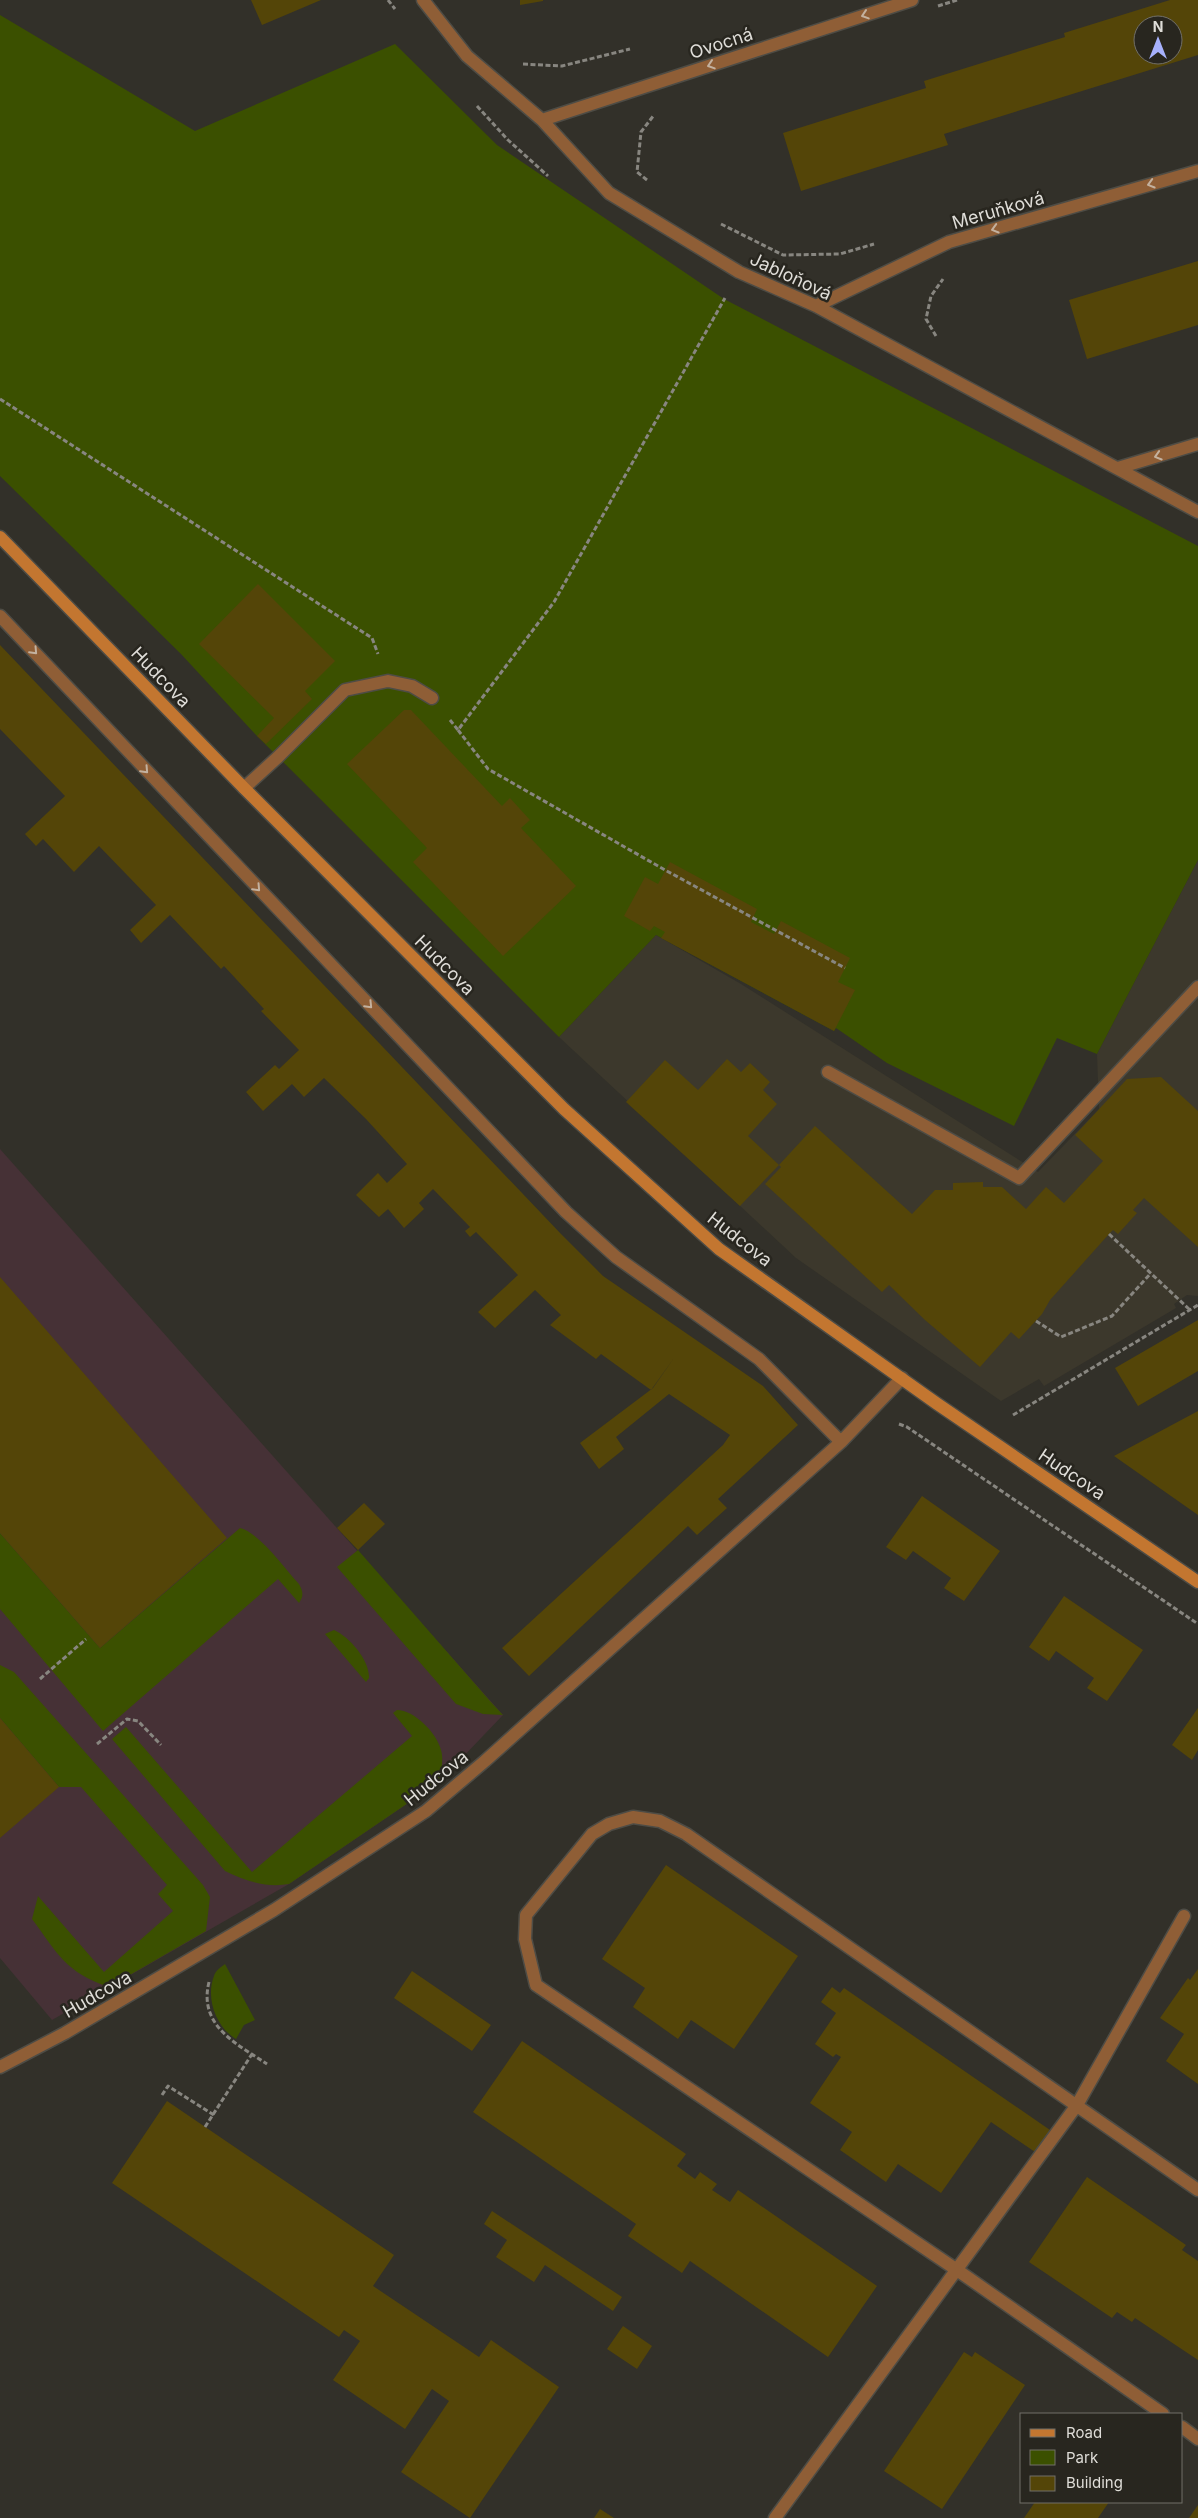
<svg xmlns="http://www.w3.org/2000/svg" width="1198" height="2518" viewBox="0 0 1198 2518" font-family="Inter,sans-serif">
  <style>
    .industrial { fill: #463136 }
    .built { fill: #3c382c }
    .green { fill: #3b5000 }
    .building { fill: #544508; fill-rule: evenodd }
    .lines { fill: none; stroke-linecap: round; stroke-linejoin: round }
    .lane-casing { stroke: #4e4c45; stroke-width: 15 }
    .street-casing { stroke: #4e4c45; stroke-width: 15 }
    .secondary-casing { stroke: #4e4c45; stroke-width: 15 }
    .path { stroke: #888680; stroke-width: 3; stroke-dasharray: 5 2.5; stroke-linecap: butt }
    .lane { stroke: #8f5e36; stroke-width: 12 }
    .street { stroke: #8f5e36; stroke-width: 12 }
    .secondary { stroke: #c37630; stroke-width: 12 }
    .oneway { stroke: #c3b19f }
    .labels { text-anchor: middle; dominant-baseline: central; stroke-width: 5; stroke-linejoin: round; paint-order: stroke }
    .street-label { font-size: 18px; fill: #dfddd8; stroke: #28261f }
  </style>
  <rect width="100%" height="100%" fill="#323029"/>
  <path class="industrial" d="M 0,1149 L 503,1715 L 439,1782 L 289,1884 L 52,2020 L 0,1958 Z"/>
  <path class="built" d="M 1198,860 L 1198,1296 L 1187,1295 L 1174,1304 L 1176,1308 L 1044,1386 L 1039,1379 L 1001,1401 L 796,1258 L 559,1037 L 656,935 L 741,984 L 1038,1172 L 1099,1109 L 1097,1054 Z"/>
  <path class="green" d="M 0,15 L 195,131 L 395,44 L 497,145 L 724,299 L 1198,546 L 1198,860 L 1097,1054 L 1057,1038 L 1014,1126 L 887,1063 L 836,1028 L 834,1031 L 656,935 L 559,1037 L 257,736 L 181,654 L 0,476 Z
    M 240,1528 C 260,1533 284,1568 299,1584 C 303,1591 304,1596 299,1603 L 278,1579 L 103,1731 L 0,1609 L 0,1533 L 100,1648 Z
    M 358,1550 L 490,1701 L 503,1715 L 483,1714 L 456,1704 L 337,1567 Z
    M 334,1630 C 350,1637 370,1661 369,1678 L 366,1682 L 325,1634 Z
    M 0,1665 L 14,1672 L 203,1885 L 210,1897 L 206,1931 L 109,1987 C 65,1972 58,1954 32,1919 L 38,1896 L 104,1972 L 173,1911 L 158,1894 L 167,1885 L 81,1787 L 59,1787 L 0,1718 Z
    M 397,1710 C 414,1710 437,1733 441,1750 C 444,1760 441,1772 439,1782 L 289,1884 C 267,1888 245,1881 225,1871 L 112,1739 L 126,1727 L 252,1872 L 412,1736 L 393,1713 Z
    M 225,1964 L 255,2020 L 244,2025 L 236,2039 C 217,2028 205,1999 214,1976 C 215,1971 221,1967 225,1964 Z"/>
  <path class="building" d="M 251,0 L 321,0 L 262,25 Z
    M 520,0 L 543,0 L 543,1 L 520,5 Z
    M 1170,0 L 1198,0 L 1198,55 L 944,134 L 948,145 L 801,191 L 783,133 L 926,88 L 924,81 L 1065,37 L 1064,33 ZM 1143,25 L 1173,25 L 1173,55 L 1143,55 Z
    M 1198,261 L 1198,325 L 1087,359 L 1069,300 Z
    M 258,584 L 335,661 L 305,691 L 312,699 L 266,744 L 257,736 L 274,718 L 199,644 Z
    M 0,645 L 561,1234 L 603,1276 L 763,1386 L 798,1425 L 718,1499 L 727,1508 L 697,1535 L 688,1526 L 529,1676 L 502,1648 L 723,1445 L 730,1435 L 669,1394 L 616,1437 L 624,1449 L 599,1469 L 580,1443 L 653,1388 L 674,1358 L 651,1390 L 601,1354 L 596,1359 L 550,1325 L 561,1315 L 535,1290 L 495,1328 L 478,1312 L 518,1275 L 476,1232 L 470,1237 L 465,1231 L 470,1227 L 433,1189 L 419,1203 L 424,1209 L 404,1228 L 388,1209 L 379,1217 L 356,1195 L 378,1173 L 387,1183 L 407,1164 L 366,1119 L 324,1078 L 304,1097 L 292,1084 L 263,1111 L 246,1092 L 275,1065 L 279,1069 L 299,1050 L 261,1011 L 264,1009 L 224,966 L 221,969 L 170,915 L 141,943 L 130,930 L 156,905 L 99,846 L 74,872 L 43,839 L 36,846 L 25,834 L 65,796 L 0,729 Z
    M 404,710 L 411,710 L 502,806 L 510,798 L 530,820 L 521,828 L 576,886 L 503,956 L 413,862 L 427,848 L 347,764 Z
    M 670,862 L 757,909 L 751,922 L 774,934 L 781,921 L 850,958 L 838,982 L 855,990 L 834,1031 L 661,938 L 665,932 L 654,926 L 650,931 L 624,916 L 645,877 L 658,884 Z
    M 727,1059 L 741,1072 L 750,1063 L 770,1082 L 763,1090 L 777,1104 L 748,1136 L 779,1165 L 740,1206 L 626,1102 L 665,1060 L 698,1090 Z
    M 1161,1077 L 1198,1111 L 1198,1247 L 1144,1198 L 1133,1210 L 1137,1213 L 1118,1234 L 1113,1230 L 1109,1234 L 1050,1300 L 1042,1314 L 1019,1339 L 1011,1332 L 980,1367 L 925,1320 L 889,1285 L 882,1292 L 765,1184 L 781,1167 L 779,1165 L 815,1126 L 912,1214 L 935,1190 L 953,1190 L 953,1183 L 983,1182 L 983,1187 L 1002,1187 L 1026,1209 L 1046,1187 L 1064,1203 L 1103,1161 L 1075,1135 L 1127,1079 Z
    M 0,1277 L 227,1538 L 100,1648 L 0,1533 Z
    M 1198,1320 L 1198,1371 L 1138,1406 L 1115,1368 Z
    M 1198,1411 L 1198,1515 L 1114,1456 Z
    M 922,1496 L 1000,1551 L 964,1601 L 944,1588 L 951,1578 L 913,1551 L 906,1560 L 886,1547 Z
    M 364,1503 L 385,1524 L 358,1550 L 337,1528 Z
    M 1064,1596 L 1143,1650 L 1107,1701 L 1087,1688 L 1094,1678 L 1056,1651 L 1049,1661 L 1029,1647 Z
    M 1198,1708 L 1198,1750 L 1192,1760 L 1172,1745 Z
    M 0,1718 L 59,1787 L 0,1838 Z
    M 666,1865 L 798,1956 L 734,2049 L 691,2020 L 678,2039 L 633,2007 L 645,1988 L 602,1959 Z
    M 1198,1969 L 1198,2084 L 1166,2061 L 1184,2034 L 1160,2018 L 1188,1978 L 1190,1980 Z
    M 412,1971 L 491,2025 L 472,2051 L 394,1998 Z
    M 832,1987 L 840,1993 L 844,1988 L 1050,2130 L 1035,2152 L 991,2122 L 941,2193 L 898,2164 L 886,2182 L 840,2150 L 852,2132 L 810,2103 L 841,2057 L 836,2054 L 833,2057 L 815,2044 L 836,2013 L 821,2002 Z
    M 522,2041 L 686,2154 L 677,2166 L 695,2179 L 700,2172 L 717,2184 L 712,2190 L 730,2202 L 738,2190 L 877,2286 L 828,2357 L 690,2261 L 682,2273 L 628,2236 L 636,2224 L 473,2112 Z
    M 167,2101 L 394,2255 L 373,2286 L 479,2357 L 491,2340 L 559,2387 L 470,2518 L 401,2472 L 449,2401 L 432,2389 L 405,2429 L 333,2380 L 360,2341 L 344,2330 L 339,2337 L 112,2183 Z
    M 1087,2177 L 1186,2245 L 1182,2250 L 1198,2261 L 1198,2360 L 1135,2318 L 1132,2322 L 1117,2312 L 1112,2318 L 1029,2262 Z
    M 492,2211 L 622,2297 L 613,2311 L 545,2265 L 534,2282 L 496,2257 L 507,2240 L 484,2224 Z
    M 623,2326 L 652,2346 L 637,2369 L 607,2349 Z
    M 964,2352 L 972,2357 L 975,2352 L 1025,2385 L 942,2509 L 884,2471 Z
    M 1035,2502 L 1109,2502 L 1098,2518 L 1024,2518 Z
    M 1198,2505 L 1198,2518 L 1189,2518 Z
    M 600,2509 L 614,2518 L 594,2518 Z"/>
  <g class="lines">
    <defs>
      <path id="lane" d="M 244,788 L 278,757 L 345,690 L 388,681 L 412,686 L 432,698
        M 828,1072 L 1019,1178 L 1198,987
        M 1163,2414 L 957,2270 L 536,1985 L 525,1939 L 526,1915 L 592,1834 L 609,1824 L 633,1817 L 660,1821 L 686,1834 L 1198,2190
        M 1182,2427 L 1198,2439
        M 775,2518 L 1077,2105 L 1184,1916"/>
      <path id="street" d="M 423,0 L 467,56 L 542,120 L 609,193 L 739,272 L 816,306 L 1198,512
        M 542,120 L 912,0
        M 816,306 L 949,242 L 1198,171
        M 1118,468 L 1198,444
        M 0,616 L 566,1212 L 616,1257 L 759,1359 L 841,1442
        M 0,2067 L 65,2033 L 274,1910 L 426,1811 L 485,1761 L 841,1442 L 902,1378"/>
      <path id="secondary" d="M 0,537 L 244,788 L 564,1109 L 719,1249 L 936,1403 L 1198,1582"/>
    </defs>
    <use href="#lane" class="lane-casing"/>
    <use href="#street" class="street-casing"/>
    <use href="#secondary" class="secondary-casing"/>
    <path class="path" d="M 388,0 L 395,9
      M 938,6 L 957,0
      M 523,64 L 562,66 L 630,49
      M 477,106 L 508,140 L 548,176
      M 647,180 L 637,172 L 641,132 L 654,115
      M 721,224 L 783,255 L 840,254 L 874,244
      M 936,336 L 926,319 L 931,296 L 943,279
      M 0,399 L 372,638 L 378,654
      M 450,720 L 458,730 L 554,602 L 725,298
      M 458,730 L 488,769 L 665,870 L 845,968
      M 1109,1234 L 1190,1310
      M 1036,1321 L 1061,1337 L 1112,1316 L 1151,1273
      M 1013,1415 L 1198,1305
      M 899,1424 L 907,1427 L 1198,1624
      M 40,1679 L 86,1639
      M 97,1744 L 127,1719 L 138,1721 L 161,1745
      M 209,1982 C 198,2026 237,2044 267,2064
      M 162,2095 L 168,2086 L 214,2115
      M 205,2127 L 252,2054"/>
    <use href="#lane" class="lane"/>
    <use href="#street" class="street"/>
    <use href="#secondary" class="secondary"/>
  </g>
  <defs><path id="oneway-chevron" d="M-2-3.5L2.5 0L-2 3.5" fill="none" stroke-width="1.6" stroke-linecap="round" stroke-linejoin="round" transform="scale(1.25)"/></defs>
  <g class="oneway">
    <use href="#oneway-chevron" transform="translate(865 15) rotate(162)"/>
    <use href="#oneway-chevron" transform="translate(711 65) rotate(162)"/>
    <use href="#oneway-chevron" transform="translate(1151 184) rotate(164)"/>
    <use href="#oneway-chevron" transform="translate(995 229) rotate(164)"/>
    <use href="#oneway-chevron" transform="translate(1158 456) rotate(163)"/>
    <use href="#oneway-chevron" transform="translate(34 651) rotate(47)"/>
    <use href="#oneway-chevron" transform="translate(145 770) rotate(47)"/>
    <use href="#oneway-chevron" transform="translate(257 888) rotate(47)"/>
    <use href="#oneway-chevron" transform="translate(369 1005) rotate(46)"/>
  </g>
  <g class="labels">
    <g class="street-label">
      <text transform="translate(721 43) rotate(-18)">Ovocná</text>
      <text transform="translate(998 210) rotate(-16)">Meruňková</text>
      <text transform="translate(791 276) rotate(25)">Jabloňová</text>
      <text transform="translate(161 677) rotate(46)">Hudcova</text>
      <text transform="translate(445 965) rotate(45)">Hudcova</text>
      <text transform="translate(740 1239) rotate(38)">Hudcova</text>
      <text transform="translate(1072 1474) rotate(34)">Hudcova</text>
      <text transform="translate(436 1778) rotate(-39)">Hudcova</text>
      <text transform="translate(97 1994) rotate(-30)">Hudcova</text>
    </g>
  </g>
  <rect x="1020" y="2413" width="162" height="90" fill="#28261f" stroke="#716f69"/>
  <rect x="1030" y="2429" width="25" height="8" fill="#c37630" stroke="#716f69"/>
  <text x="1066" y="2438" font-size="15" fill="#dfddd8">Road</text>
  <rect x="1030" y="2450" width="25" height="15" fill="#3b5000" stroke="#716f69"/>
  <text x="1066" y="2463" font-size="15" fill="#dfddd8">Park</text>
  <rect x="1030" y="2476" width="25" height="15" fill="#544508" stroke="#716f69"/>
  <text x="1066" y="2488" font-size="15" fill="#dfddd8">Building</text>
  <g transform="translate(1158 40)"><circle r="24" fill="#28261f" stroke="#716f69"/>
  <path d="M0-4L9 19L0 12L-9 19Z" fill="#a7b1fc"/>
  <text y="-8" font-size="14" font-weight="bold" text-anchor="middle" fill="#dfddd8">N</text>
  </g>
</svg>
